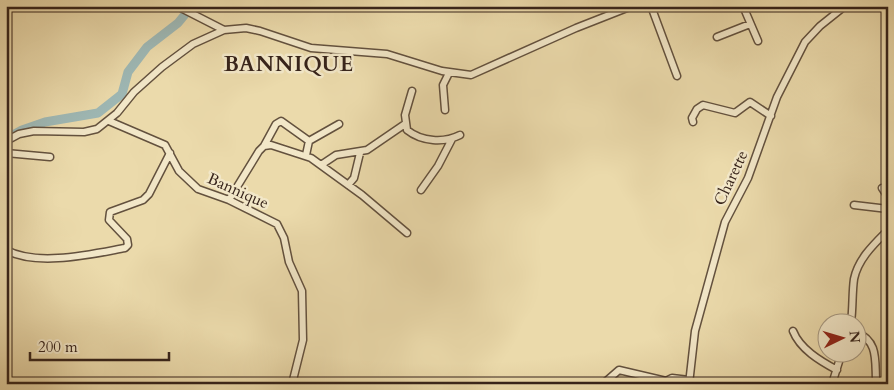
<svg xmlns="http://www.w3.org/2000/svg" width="894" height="390" viewBox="0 0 894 390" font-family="Cardo,serif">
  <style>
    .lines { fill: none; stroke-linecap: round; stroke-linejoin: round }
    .river { stroke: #9eb8b5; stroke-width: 9 }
    .minor-casing { stroke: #63513e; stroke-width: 9 }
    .minor { stroke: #f2e7c8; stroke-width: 6 }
    .labels { text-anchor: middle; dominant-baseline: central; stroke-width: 5; stroke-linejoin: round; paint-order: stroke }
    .street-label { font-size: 16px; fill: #36231a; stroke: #f2e7c8 }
    .district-label { font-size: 21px; font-weight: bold; letter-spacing: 1px; fill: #36231a; stroke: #f2e7c8 }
  </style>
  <rect width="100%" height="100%" fill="#ebdaab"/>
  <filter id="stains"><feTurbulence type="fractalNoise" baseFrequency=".004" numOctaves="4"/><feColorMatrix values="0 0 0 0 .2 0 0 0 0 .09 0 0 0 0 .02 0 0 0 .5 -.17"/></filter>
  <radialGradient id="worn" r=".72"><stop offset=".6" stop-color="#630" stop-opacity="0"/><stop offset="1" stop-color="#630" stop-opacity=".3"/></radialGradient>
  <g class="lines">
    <path class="river" d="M 11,136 L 22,130 L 45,122 L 98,113 L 122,94 L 128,72 L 147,47 L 178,23 L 192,6"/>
    <defs>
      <path id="minor" d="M 177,6 L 224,30
        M 651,6 L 677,76
        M 743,6 L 758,41
        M 717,37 L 750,24
        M 412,91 L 405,115 L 407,130 C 422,142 444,143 460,135
        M 445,110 L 443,85 L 449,73
        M 109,121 L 165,145 L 179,171 L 198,189 L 229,200 L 277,224 L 284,238 L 289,262 L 302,291 L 303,340 L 292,384
        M 693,122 L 692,118 L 697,109 L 703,105 L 735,113 L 750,102 L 771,116
        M 6,141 L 19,134 L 34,131 L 84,132 L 97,129 L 117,113 L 134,92 L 162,67 L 193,44 L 224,30 L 246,28 L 260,31 L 311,48 L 387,54 L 442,71 L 471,75 L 576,28 L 632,6
        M 264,146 L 276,124 L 281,121 L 309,141
        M 6,153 L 50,157
        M 306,155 L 309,141 L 339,124
        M 321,165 L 336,155 L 367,150 L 405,124
        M 348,185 L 354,178 L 360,153
        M 882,188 L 888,197
        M 421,190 L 438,166 L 452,139
        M 229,200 L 259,151 L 264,146 L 271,145 L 311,158 L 362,195 L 407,233
        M 854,205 L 888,209
        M 6,250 C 37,267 92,254 125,248 L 128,245 L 127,239 L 109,220 L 110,212 L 143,200 L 149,194 L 170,153
        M 851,322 C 853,308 852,293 854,279 C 858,259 874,244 888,230
        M 793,331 C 800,349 820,361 837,370
        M 856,332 C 878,341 875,359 876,379
        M 603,384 L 619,370 L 666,381 L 672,378 L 689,380
        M 689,384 L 695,331 L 725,222 L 748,178 L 777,97 L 805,42 L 820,26 L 845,6
        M 832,384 L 842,352"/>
    </defs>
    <use href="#minor" class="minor-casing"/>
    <use href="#minor" class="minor"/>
  </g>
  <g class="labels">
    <g class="street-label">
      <text transform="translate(731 178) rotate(-65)">Charette</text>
      <text transform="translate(238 191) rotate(24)">Bannique</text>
    </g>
    <g class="district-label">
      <text x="289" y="64">BANNIQUE</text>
    </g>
  </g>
  <rect width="894" height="390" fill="none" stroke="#ebdaab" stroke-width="25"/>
  <rect x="8" y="8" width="879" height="375" fill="none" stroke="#36231a" stroke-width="2.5"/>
  <rect x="12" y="12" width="869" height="365" fill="none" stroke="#36231a"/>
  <g transform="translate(842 338) rotate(85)"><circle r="24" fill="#f2e7c8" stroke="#a79982"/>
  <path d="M0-4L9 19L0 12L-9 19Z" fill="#8f2418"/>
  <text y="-8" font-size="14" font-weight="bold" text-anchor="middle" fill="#36231a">N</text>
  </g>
  <path d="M30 352v8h139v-8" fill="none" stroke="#36231a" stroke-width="2.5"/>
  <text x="38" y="352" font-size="15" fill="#36231a" stroke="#f2e7c8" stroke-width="4" paint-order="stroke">200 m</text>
  <rect width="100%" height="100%" filter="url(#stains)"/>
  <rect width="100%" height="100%" fill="url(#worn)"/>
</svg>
